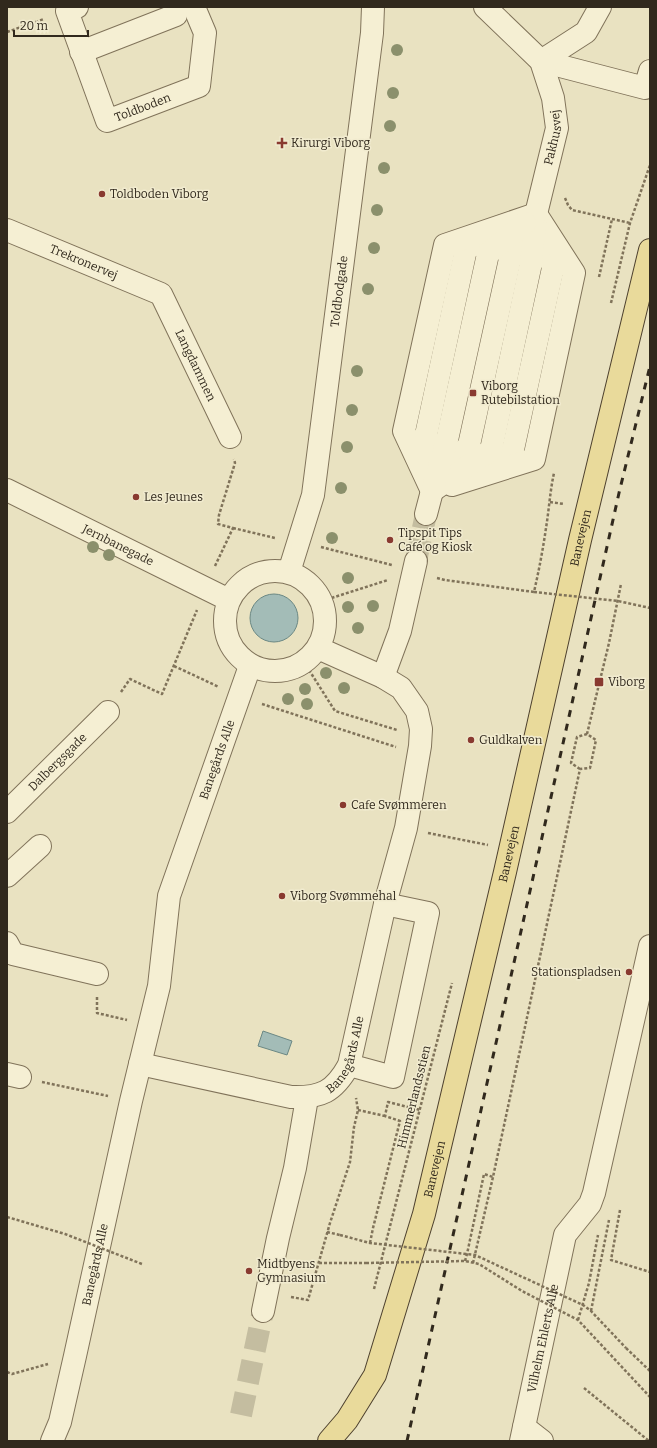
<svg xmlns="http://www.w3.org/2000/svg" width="657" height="1448" viewBox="0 0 657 1448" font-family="Bitter,serif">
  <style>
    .water { fill: #a3bcb7; stroke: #6b8884 }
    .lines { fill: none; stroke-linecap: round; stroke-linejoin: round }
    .minor-tunnel { stroke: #c4bda0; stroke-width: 22; stroke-dasharray: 22 11; stroke-linecap: butt }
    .minor-casing { stroke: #80735a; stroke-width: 24 }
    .major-casing { stroke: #4e412e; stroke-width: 24 }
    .path { stroke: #80735a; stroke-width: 2.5; stroke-dasharray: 3 2; stroke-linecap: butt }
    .minor { stroke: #f5efd3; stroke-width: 22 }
    .major { stroke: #e9da9b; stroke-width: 22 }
    .rail { stroke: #31291d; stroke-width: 3; stroke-dasharray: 7 7; stroke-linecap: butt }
    .path-bridge { stroke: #80735a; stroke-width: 2.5; stroke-dasharray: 3 2; stroke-linecap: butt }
    .tree { fill: #8b906c }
    .poi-dot { fill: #893a30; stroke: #f1ebcf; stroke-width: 1.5 }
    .labels { text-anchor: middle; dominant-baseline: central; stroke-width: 3; stroke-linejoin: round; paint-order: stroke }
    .street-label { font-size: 12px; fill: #31291d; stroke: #f1ebcf }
    .poi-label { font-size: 12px; fill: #31291d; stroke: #f1ebcf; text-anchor: start }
  </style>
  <rect width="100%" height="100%" fill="#e9e2c1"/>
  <path class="water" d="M250 618a24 24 0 1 1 48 0a24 24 0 1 1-48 0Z
    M 263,1031 L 292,1041 L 287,1055 L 258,1046 Z"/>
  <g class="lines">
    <path class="minor-tunnel" d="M 416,561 L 426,514
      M 241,1415 L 263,1311"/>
    <defs>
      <g id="minor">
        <path id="s1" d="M 77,7 L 67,11 L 107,121 L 199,86 L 205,33 L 194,7"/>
        <path d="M 81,52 L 176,15"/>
        <path d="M 541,61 L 645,88 L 650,71"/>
        <path d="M 541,61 L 586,32 L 600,7"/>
        <path id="s2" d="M 7,230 L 161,294 L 230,437"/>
        <path d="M 489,465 L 512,454 L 553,268 L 544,240"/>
        <path d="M 448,470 L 469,445 L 510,259 L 528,227"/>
        <path d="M 430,472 L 426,435 L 466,249 L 488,238"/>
        <path d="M 452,485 L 534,459 L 574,273 L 536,214"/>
        <path id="s3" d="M 7,490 L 229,600"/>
        <path id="s4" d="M 432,491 L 491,450 L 531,263 L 536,214 L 557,128 L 553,98 L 541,61 L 485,7"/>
        <path d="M 432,491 L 404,431 L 445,245 L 536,214"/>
        <path d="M 426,514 L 432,491 L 447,440 L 488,254 L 525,223"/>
        <circle cx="275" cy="621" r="50"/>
        <path id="s5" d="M 289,572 L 313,495 L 372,33 L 373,7"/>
        <path d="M 383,677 L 400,631 L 416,561"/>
        <path id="s6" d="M 7,812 L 108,712"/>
        <path d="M 7,876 L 40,846"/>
        <path d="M 7,943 L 13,954 L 97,974"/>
        <path id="s7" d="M 140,1064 L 291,1097 C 321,1098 334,1092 349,1065 L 385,904 L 406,828 L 420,746 L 421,729 L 417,711 L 401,688 L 383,677 L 318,648"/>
        <path d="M 349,1065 L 393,1077 L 428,913 L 385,904"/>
        <path d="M 7,1074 L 20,1077"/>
        <path d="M 263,1311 L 278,1238 L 295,1168 L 307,1098"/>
        <path d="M 524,1427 L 542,1441"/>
        <path id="s8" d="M 52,1441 L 60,1422 L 75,1356 L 131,1101 L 159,986 L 169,896 L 250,666"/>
        <path id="s9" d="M 521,1441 L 565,1235 L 590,1204 L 594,1193 L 650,946"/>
      </g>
      <g id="major">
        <path id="s10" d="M 329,1441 L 347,1420 L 375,1375 L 424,1214 L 505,872 L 580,540 L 650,250"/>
      </g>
    </defs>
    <use href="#minor" class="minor-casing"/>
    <use href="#major" class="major-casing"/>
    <path class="path" d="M 7,32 L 44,19
      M 565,198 L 568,205 L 572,210 L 630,223
      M 599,277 L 612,219
      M 611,303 L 630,223 L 650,165
      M 550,502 L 564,504
      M 233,528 L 275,538
      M 321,547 L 392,565
      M 215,566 L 233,528 L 218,524 L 219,515 L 235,463 L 234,459
      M 437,578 L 445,580 L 534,592 C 539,570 543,549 546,528 C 549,510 550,491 554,473
      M 322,601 L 388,580
      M 174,666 L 219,687
      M 309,670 L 335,711 L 397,730
      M 121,692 L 130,679 L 162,694 L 197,610
      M 262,704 L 396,747
      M 580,769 L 571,763 L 577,737 L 587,734
      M 428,833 L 488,845
      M 97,997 L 97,1013 L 127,1020
      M 42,1082 L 108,1096
      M 358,1110 L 385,1116
      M 620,1210 L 611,1260 L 650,1272
      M 327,1232 L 340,1235
      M 370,1243 L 373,1228 L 400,1121 L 385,1116 L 388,1102 L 420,1110
      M 465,1261 L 467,1254 L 484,1174 L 493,1177 L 580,769 L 590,768 L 596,740 L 587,734 L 609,643 L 621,584
      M 319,1263 L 366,1263
      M 473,1263 L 493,1177
      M 374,1289 L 452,983
      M 291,1297 L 308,1300 L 330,1223 L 350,1162 L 354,1127 L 358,1110 L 356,1098
      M 591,1311 L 609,1220
      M 578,1320 L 589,1283 L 598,1235
      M 626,1348 L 650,1371
      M 7,1372 L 12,1374 L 48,1364
      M 584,1388 L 649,1441"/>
    <use href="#minor" class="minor"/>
    <use href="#major" class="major"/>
    <path class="rail" d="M 407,1441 L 619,493 L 650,366"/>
    <path class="path-bridge" d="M 534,592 L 618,601 L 650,608
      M 7,1217 L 65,1234 L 142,1264
      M 340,1235 L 370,1243 L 475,1255 L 583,1305 L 591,1311 L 626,1348
      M 366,1263 L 465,1261 L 479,1264 L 522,1291 L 578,1320 L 650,1397"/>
  </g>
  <g class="tree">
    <circle cx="397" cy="50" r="6"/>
    <circle cx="393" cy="93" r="6"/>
    <circle cx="390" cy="126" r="6"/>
    <circle cx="384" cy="168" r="6"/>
    <circle cx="377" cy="210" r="6"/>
    <circle cx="374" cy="248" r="6"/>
    <circle cx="368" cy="289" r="6"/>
    <circle cx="357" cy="371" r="6"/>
    <circle cx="352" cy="410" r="6"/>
    <circle cx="347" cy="447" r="6"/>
    <circle cx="341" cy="488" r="6"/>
    <circle cx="332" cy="538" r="6"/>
    <circle cx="93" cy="547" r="6"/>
    <circle cx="109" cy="555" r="6"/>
    <circle cx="348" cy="578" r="6"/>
    <circle cx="373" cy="606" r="6"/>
    <circle cx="348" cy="607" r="6"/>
    <circle cx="358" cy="628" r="6"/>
    <circle cx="326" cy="673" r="6"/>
    <circle cx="344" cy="688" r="6"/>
    <circle cx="305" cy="689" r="6"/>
    <circle cx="288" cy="699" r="6"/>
    <circle cx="307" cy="704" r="6"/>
  </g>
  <g class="poi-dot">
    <path d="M280 137h4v4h4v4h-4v4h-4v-4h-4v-4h4z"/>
    <circle cx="102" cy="194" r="4"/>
    <rect x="469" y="389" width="8" height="8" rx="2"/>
    <circle cx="136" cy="497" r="4"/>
    <circle cx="390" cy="540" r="4"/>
    <rect x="594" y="677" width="10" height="10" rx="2"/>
    <circle cx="471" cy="740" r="4"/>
    <circle cx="343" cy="805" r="4"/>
    <circle cx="282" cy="896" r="4"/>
    <circle cx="629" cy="972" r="4"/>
    <circle cx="249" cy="1271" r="4"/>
  </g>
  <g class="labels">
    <g class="street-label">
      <text stroke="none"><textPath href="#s1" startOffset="166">Toldboden</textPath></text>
      <text stroke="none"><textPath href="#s4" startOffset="391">Pakhusvej</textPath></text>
      <text stroke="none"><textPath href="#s2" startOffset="83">Trekronervej</textPath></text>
      <text stroke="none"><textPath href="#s5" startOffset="286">Toldbodgade</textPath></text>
      <text stroke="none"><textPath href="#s2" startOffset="246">Langdammen</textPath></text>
      <text stroke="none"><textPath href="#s10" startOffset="943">Banevejen</textPath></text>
      <text stroke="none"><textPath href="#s3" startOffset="124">Jernbanegade</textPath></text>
      <text stroke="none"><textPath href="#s8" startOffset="703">Banegårds Alle</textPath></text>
      <text stroke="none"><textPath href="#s6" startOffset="71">Dalbergsgade</textPath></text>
      <text stroke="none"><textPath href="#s10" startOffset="619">Banevejen</textPath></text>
      <text stroke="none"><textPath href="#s7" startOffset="234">Banegårds Alle</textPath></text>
      <text transform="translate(414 1097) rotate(-76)">Himmerlandsstien</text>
      <text stroke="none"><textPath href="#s10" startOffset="295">Banevejen</textPath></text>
      <text stroke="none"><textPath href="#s8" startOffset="182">Banegårds Alle</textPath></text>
      <text stroke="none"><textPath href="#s9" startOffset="105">Vilhelm Ehlerts Alle</textPath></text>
    </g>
    <g class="poi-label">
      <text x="291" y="143">Kirurgi Viborg</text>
      <text x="110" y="194">Toldboden Viborg</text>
      <text x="481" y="386">Viborg<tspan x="481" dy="14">Rutebilstation</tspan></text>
      <text x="144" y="497">Les Jeunes</text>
      <text x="398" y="533">Tipspit Tips<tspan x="398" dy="14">Café og Kiosk</tspan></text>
      <text x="608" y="682">Viborg</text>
      <text x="479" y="740">Guldkalven</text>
      <text x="351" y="805">Cafe Svømmeren</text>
      <text x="290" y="896">Viborg Svømmehal</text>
      <text x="621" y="972" text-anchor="end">Stationspladsen</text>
      <text x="257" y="1264">Midtbyens<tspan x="257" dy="14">Gymnasium</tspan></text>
    </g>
  </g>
  <rect width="657" height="1448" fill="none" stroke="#31291d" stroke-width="16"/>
  <path d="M14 30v6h74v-6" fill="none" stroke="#31291d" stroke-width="2"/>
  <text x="20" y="30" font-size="12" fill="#31291d" stroke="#f1ebcf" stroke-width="3" paint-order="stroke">20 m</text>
</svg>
